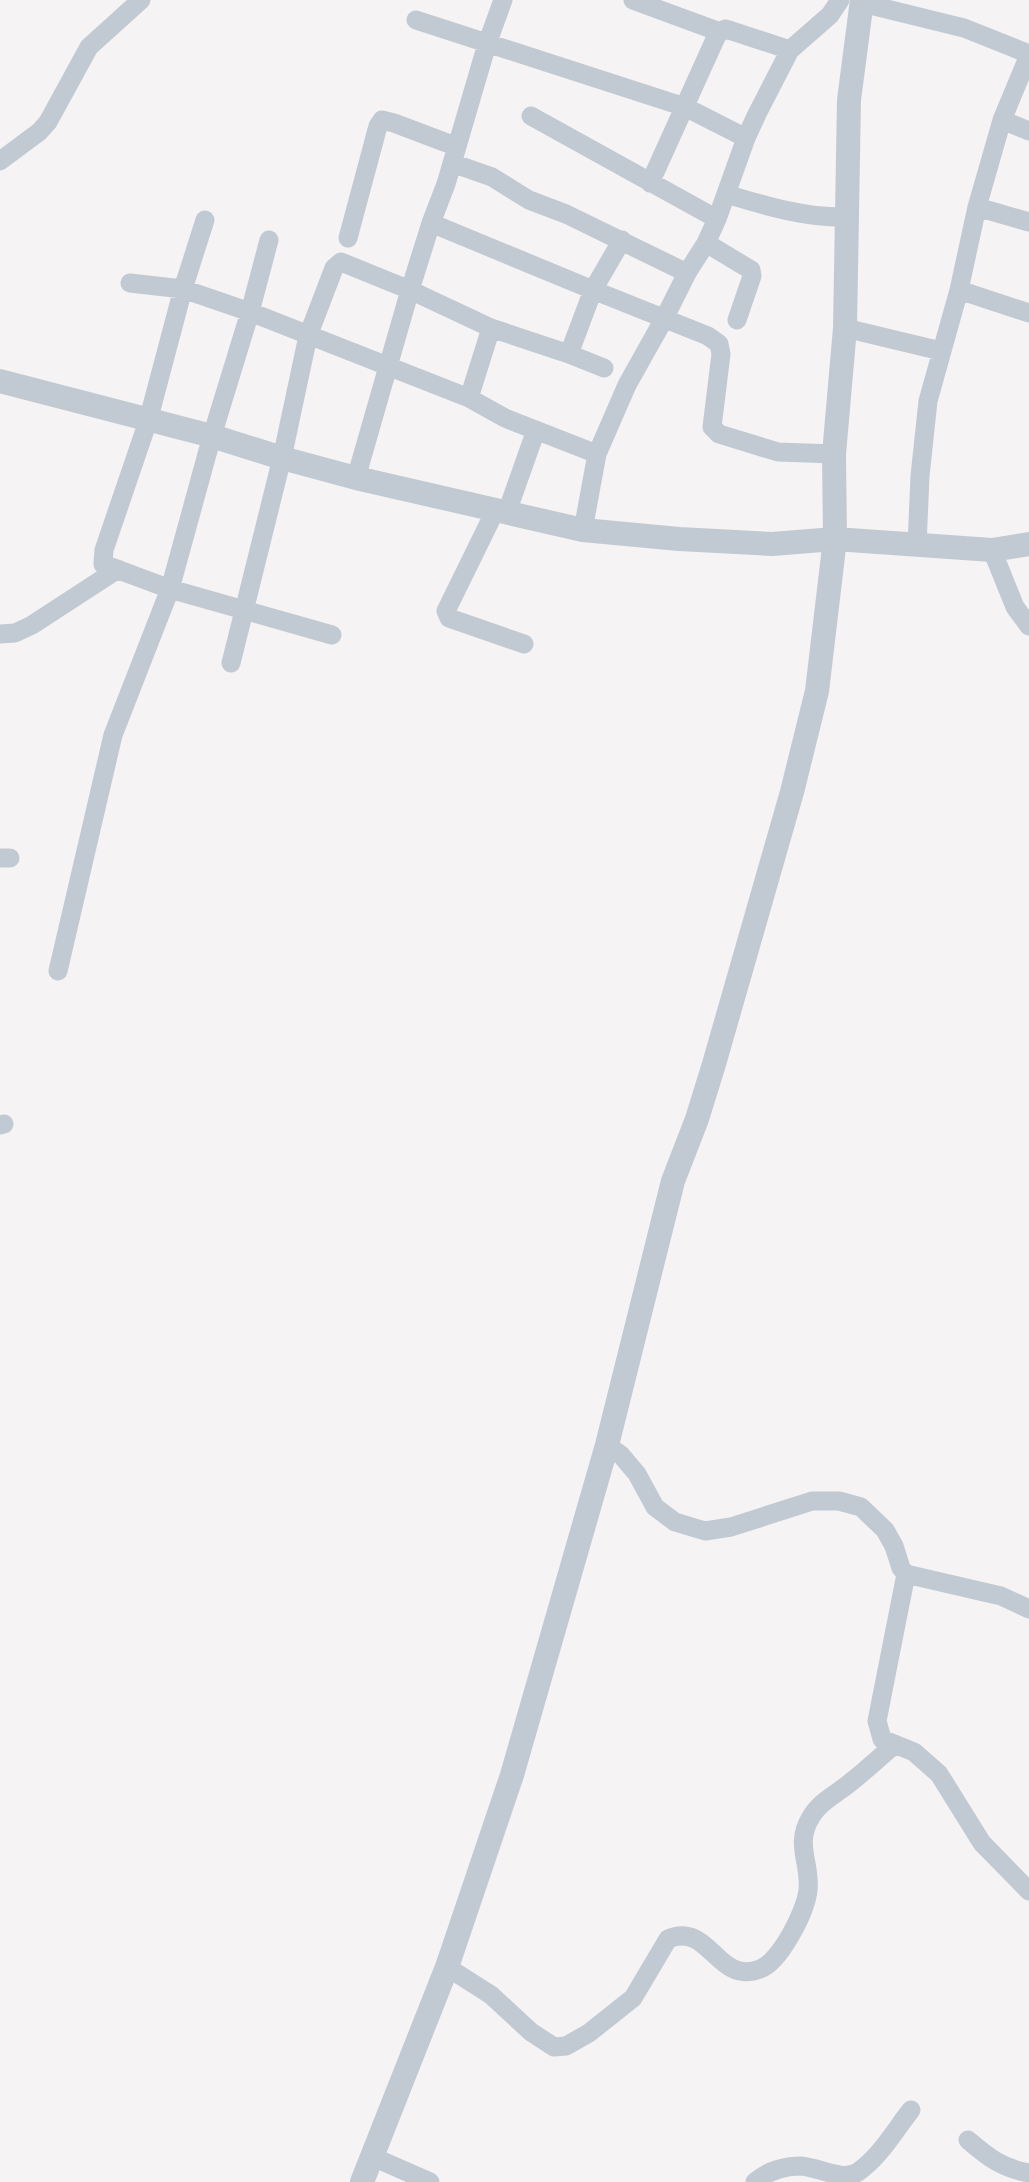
<svg xmlns="http://www.w3.org/2000/svg" width="1029" height="2182" viewBox="0 0 1029 2182" font-family="Quicksand,sans-serif">
  <style>
    .lines { fill: none; stroke-linecap: round; stroke-linejoin: round }
    .minor { stroke: #c1cad2; stroke-width: 19 }
    .tertiary { stroke: #c1cad2; stroke-width: 24 }
  </style>
  <rect width="100%" height="100%" fill="#f5f3f3"/>
  <g class="lines">
    <path class="minor" d="M 633,0 L 720,32
      M 862,3 L 964,28 L 1029,54
      M 416,20 L 685,107 L 746,138
      M 531,116 L 717,219
      M 1002,120 L 1029,131
      M 0,161 L 39,132 L 48,122 L 89,47 L 141,0
      M 452,163 L 492,177 L 529,200 L 566,214 L 687,273
      M 650,183 L 717,35 L 725,29 L 732,31 L 790,50
      M 726,194 C 766,206 805,218 847,217
      M 977,207 L 1029,222
      M 205,220 L 183,289 L 148,421 L 104,550 L 103,564 L 170,589 L 332,635
      M 431,223 L 593,290 L 708,336 L 719,344 L 721,354 L 712,427 L 719,434 L 778,452 L 834,454
      M 348,238 L 378,126 L 382,120 L 394,123 L 455,146
      M 706,243 L 751,270 L 752,276 L 737,320
      M 130,283 L 183,289 L 250,312 L 469,398 L 505,418 L 597,454
      M 959,290 L 1029,313
      M 845,328 L 941,351
      M 569,354 L 593,290 L 622,240
      M 469,398 L 491,328
      M 356,478 L 410,290 L 431,223 L 446,184 L 487,44 L 503,0
      M 495,511 L 446,611 L 449,618 L 524,644
      M 507,512 L 536,430
      M 583,530 L 597,454 L 627,385 L 664,319 L 687,273 L 706,243 L 717,219 L 746,138 L 757,114 L 790,50 L 830,15 L 840,0
      M 917,546 L 920,476 L 928,401 L 959,290 L 977,207 L 1002,120 L 1029,55
      M 992,550 L 1015,607 L 1029,626
      M 0,634 L 15,633 L 32,625 L 118,569
      M 231,663 L 282,458 L 308,336 L 334,268 L 341,262 L 410,290 L 491,328 L 569,354 L 604,368
      M 0,858 L 10,858
      M 58,971 L 113,735 L 170,589 L 212,436 L 250,312 L 269,240
      M 0,1125 L 4,1124
      M 607,1445 L 621,1455 L 637,1474 L 655,1507 L 675,1522 L 705,1531 L 731,1527 L 812,1501 L 839,1501 L 861,1507 L 885,1530 L 894,1546 L 901,1568 L 906,1574 L 1001,1596 L 1029,1609
      M 906,1574 L 877,1721 L 882,1739 L 914,1752 L 939,1774 L 982,1843 L 1029,1891
      M 447,1967 L 491,1995 L 531,2032 L 554,2047 L 566,2046 L 589,2033 L 633,1998 L 668,1939 C 710,1921 717,1986 760,1969 C 780,1962 806,1911 808,1890 C 811,1863 794,1844 811,1817 C 819,1802 838,1793 851,1782 C 866,1770 880,1757 894,1745
      M 968,2140 C 989,2158 1002,2168 1029,2173
      M 373,2157 L 430,2182
      M 755,2182 C 767,2171 785,2166 801,2166 C 818,2167 843,2182 858,2172 C 880,2157 895,2130 911,2110"/>
    <path class="tertiary" d="M 0,381 L 212,436 L 282,458 L 356,478 L 583,530 L 679,539 L 772,544 L 835,539 L 992,550 L 1029,544
      M 362,2182 L 447,1967 L 512,1775 L 607,1445 L 673,1181 L 697,1119 L 714,1064 L 792,792 L 817,691 L 835,539 L 834,454 L 845,328 L 849,100 L 862,0"/>
  </g>
</svg>
